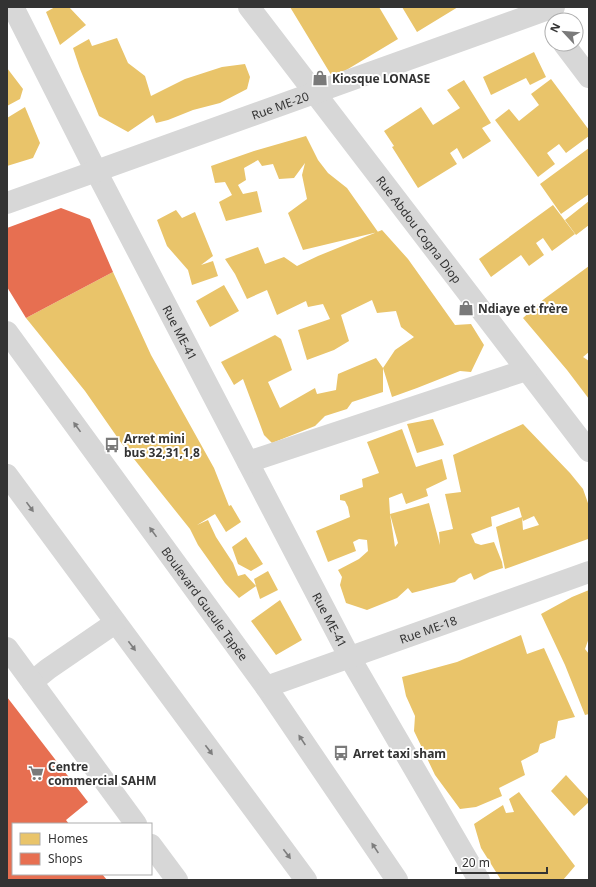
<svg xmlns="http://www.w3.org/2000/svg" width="596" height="887" viewBox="0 0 596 887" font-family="'Noto Sans',sans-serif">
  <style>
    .homes { fill: #e9c46a }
    .shops { fill: #e76f51 }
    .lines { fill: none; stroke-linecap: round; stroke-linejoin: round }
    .minor { stroke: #d7d7d7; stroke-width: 22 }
    .oneway { fill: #7d7d7d }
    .labels { text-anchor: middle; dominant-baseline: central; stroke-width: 4; stroke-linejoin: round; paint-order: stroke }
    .poi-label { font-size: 12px; font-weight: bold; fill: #333; stroke: #fff; text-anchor: start }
    .street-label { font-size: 12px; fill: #333; stroke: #fff }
  </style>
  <rect width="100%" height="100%" fill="#fff"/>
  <path class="homes" d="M 55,7 L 69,7 L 86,25 L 60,45 L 46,12 Z
    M 290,7 L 379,7 L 398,39 L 333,78 Z
    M 402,7 L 458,7 L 417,32 Z
    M 117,38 L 128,63 L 145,76 L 151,96 L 185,79 L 222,67 L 245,64 L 250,77 L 247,89 L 220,103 L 193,110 L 168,120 L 156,123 L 153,115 L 128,132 L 99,116 L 80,69 L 73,48 L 89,39 L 92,46 Z
    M 534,52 L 546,77 L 530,85 L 526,78 L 491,95 L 483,77 Z
    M 7,68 L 23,89 L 20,99 L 7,106 Z
    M 551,79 L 589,130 L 589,136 L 566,153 L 559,144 L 547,153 L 555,164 L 538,177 L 495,120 L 509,109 L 519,121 L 539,105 L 531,94 Z
    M 464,80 L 491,123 L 482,128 L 491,141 L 463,159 L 457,148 L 450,153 L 457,164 L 418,188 L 392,147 L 394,146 L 384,131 L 421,107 L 433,125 L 460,108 L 447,90 Z
    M 25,107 L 40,143 L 33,158 L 7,166 L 7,118 Z
    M 306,136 L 318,160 L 328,173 L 347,188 L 378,232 L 303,250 L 288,213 L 307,199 L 302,175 L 305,163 L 294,178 L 279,179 L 273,164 L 262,166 L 258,160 L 244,168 L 246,180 L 238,185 L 243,194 L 257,191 L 262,212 L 226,221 L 219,202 L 232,195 L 225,182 L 215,183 L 211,166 L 254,151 Z
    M 589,148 L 589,194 L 561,214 L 540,184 Z
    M 589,201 L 589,225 L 576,235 L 565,220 Z
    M 553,205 L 575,234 L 552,251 L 543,238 L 536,243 L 544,255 L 529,266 L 521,255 L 491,277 L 479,259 Z
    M 176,210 L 182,218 L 195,212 L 213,256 L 201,265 L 213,261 L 218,276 L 192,285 L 188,270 L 167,246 L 157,220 Z
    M 382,230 L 408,259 L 455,325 L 471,324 L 484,345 L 471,372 L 460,371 L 417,388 L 392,397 L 383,368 L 395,350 L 414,337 L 401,327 L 396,311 L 377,313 L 372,300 L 341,315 L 349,341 L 334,350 L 307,360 L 298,330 L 330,319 L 323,304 L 308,307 L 306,301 L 277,315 L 267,290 L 247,299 L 235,274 L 225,259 L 258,247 L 265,264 L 284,257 L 297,266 L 318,256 Z
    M 589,266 L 589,352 L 583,357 L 589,361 L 589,399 L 567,370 L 523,318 L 544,299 Z
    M 113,272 L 151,355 L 214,468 L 229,506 L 231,505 L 241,522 L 226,532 L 215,514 L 197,525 L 208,520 L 216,537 L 233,563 L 238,576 L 245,574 L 256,586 L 254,579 L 268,571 L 278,590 L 260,599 L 256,586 L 239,598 L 225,583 L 198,545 L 190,529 L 122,444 L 85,391 L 26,318 Z
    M 224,285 L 239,311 L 210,327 L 196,301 Z
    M 275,335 L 281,339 L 292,370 L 268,382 L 280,408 L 315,388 L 317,394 L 336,390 L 338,374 L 376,358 L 383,368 L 383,392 L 352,402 L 347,409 L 325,416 L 315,426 L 272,443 L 264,435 L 243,379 L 234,385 L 221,362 Z
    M 433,419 L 444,445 L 417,453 L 407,424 Z
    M 523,424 L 570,473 L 583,489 L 589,506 L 588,539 L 505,569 L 496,527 L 522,517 L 523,530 L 539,525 L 534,516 L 523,521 L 519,507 L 491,517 L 492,526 L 471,534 L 475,543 L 481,545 L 494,542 L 502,562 L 503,568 L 490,572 L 474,580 L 471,573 L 459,578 L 455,582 L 412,593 L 408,588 L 397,598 L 367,610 L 346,603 L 340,585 L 342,577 L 338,570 L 359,559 L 368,551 L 367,540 L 359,539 L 353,542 L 356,551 L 328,562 L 316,531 L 350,517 L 348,507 L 345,501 L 340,500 L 340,495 L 363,487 L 362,479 L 379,473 L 367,442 L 402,429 L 416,467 L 442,459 L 447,479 L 426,489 L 428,496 L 406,504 L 402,493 L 389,498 L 390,514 L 395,547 L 398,543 L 390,514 L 429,503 L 440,545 L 439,532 L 453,529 L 445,494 L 461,492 L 453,455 Z
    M 246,537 L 263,564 L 251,571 L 238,564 L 232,547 Z
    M 589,590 L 589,638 L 585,649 L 589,654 L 589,714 L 585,715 L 565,665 L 541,614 L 572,597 Z
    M 280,600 L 302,640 L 276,655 L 251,621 Z
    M 521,635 L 527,654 L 544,648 L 575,717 L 558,721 L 555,738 L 540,744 L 538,752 L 521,761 L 525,775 L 499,788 L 502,796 L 476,807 L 460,809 L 435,775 L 414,731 L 415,716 L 406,696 L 402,677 L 457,662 Z
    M 566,775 L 589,800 L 589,802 L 574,816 L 551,791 Z
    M 519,792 L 575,866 L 563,880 L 501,880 L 481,848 L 474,824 L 503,805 L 506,813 L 514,812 L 509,799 Z"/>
  <path class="shops" d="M 61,208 L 90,219 L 113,272 L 26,318 L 7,287 L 7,228 Z
    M 7,697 L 88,802 L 66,820 L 69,824 L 13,824 L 13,874 L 102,874 L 107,880 L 7,880 Z"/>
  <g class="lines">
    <g class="minor">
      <path id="s1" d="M 13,7 L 96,171 L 350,658 L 479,880"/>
      <path id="s2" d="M 249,7 L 589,451"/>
      <path d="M 564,44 L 589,77"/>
      <path id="s3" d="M 7,203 L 554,7"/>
      <path id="s4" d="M 7,332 L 266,687 L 397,880"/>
      <path d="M 248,462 L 526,370"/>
      <path d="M 7,475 L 306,880"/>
      <path d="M 115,623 L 48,669 L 32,682 L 136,824"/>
      <path d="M 7,648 L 32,682"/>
      <path id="s5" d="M 266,687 L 589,572"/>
      <path d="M 151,845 L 177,880"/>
    </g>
  </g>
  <defs><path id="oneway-solid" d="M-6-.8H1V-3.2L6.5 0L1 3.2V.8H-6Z"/></defs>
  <g class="oneway">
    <use href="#oneway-solid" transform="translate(77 427) rotate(-126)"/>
    <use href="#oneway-solid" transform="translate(30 507) rotate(54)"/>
    <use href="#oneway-solid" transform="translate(153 532) rotate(-126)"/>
    <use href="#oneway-solid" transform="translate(132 646) rotate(53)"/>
    <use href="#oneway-solid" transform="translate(302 740) rotate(-124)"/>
    <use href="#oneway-solid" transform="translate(209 750) rotate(53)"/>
    <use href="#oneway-solid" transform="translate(375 848) rotate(-124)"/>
    <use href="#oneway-solid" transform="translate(287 854) rotate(53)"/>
  </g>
  <defs>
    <symbol id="shop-bare" viewBox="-9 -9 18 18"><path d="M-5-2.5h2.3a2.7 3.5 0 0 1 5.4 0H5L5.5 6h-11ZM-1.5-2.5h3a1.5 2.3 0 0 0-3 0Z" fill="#7a7a7a" stroke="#fff" stroke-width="2.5" paint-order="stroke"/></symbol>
    <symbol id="bus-bare" viewBox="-9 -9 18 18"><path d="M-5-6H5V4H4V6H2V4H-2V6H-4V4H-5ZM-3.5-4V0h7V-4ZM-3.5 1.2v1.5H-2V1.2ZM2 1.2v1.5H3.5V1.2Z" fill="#7a7a7a" stroke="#fff" stroke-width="2.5" paint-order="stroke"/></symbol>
    <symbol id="supermarket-bare" viewBox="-9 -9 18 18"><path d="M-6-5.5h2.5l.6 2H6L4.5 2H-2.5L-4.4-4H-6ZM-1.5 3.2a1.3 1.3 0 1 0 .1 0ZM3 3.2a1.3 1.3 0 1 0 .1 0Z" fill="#7a7a7a" stroke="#fff" stroke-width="2.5" paint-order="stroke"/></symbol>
  </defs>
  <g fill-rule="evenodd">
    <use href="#shop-bare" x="309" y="67" width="22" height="22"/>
    <use href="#shop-bare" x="455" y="297" width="22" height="22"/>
    <use href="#bus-bare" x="101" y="434" width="22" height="22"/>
    <use href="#bus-bare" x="330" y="742" width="22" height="22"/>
    <use href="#supermarket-bare" x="25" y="762" width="22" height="22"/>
  </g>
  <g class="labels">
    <g class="poi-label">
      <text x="332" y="78">Kiosque LONASE</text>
      <text x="478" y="308">Ndiaye et frère</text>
      <text x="124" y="438">Arret mini<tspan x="124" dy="14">bus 32,31,1,8</tspan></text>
      <text x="353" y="753">Arret taxi sham</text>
      <text x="48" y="766">Centre<tspan x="48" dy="14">commercial SAHM</tspan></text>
    </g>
    <g class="street-label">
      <text stroke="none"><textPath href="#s3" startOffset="290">Rue ME-20</textPath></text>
      <text stroke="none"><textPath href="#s2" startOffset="280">Rue Abdou Cogna Diop</textPath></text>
      <text stroke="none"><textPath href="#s1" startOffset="366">Rue ME-41</textPath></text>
      <text stroke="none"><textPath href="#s4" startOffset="336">Boulevard Gueule Tapée</textPath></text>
      <text stroke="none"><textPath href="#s1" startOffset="690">Rue ME-41</textPath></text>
      <text stroke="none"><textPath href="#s5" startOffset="172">Rue ME-18</textPath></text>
    </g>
  </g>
  <rect width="596" height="887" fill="none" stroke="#333333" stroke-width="16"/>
  <rect x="12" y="823" width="140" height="52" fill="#ffffff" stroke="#adadad"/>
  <rect x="20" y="833" width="20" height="12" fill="#e9c46a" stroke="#adadad"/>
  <text x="48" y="843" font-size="12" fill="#333333">Homes</text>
  <rect x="20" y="853" width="20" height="12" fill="#e76f51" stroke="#adadad"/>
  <text x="48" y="863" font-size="12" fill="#333333">Shops</text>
  <g transform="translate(564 32) rotate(296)"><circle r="19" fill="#ffffff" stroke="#adadad"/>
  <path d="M0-3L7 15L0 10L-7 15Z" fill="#7a7a7a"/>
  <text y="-6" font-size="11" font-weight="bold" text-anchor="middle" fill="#333333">N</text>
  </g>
  <path d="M456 867v6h91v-6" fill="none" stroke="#333333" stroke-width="2"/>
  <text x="462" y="867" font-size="12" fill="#333333" stroke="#ffffff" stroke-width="3" paint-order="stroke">20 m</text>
</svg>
